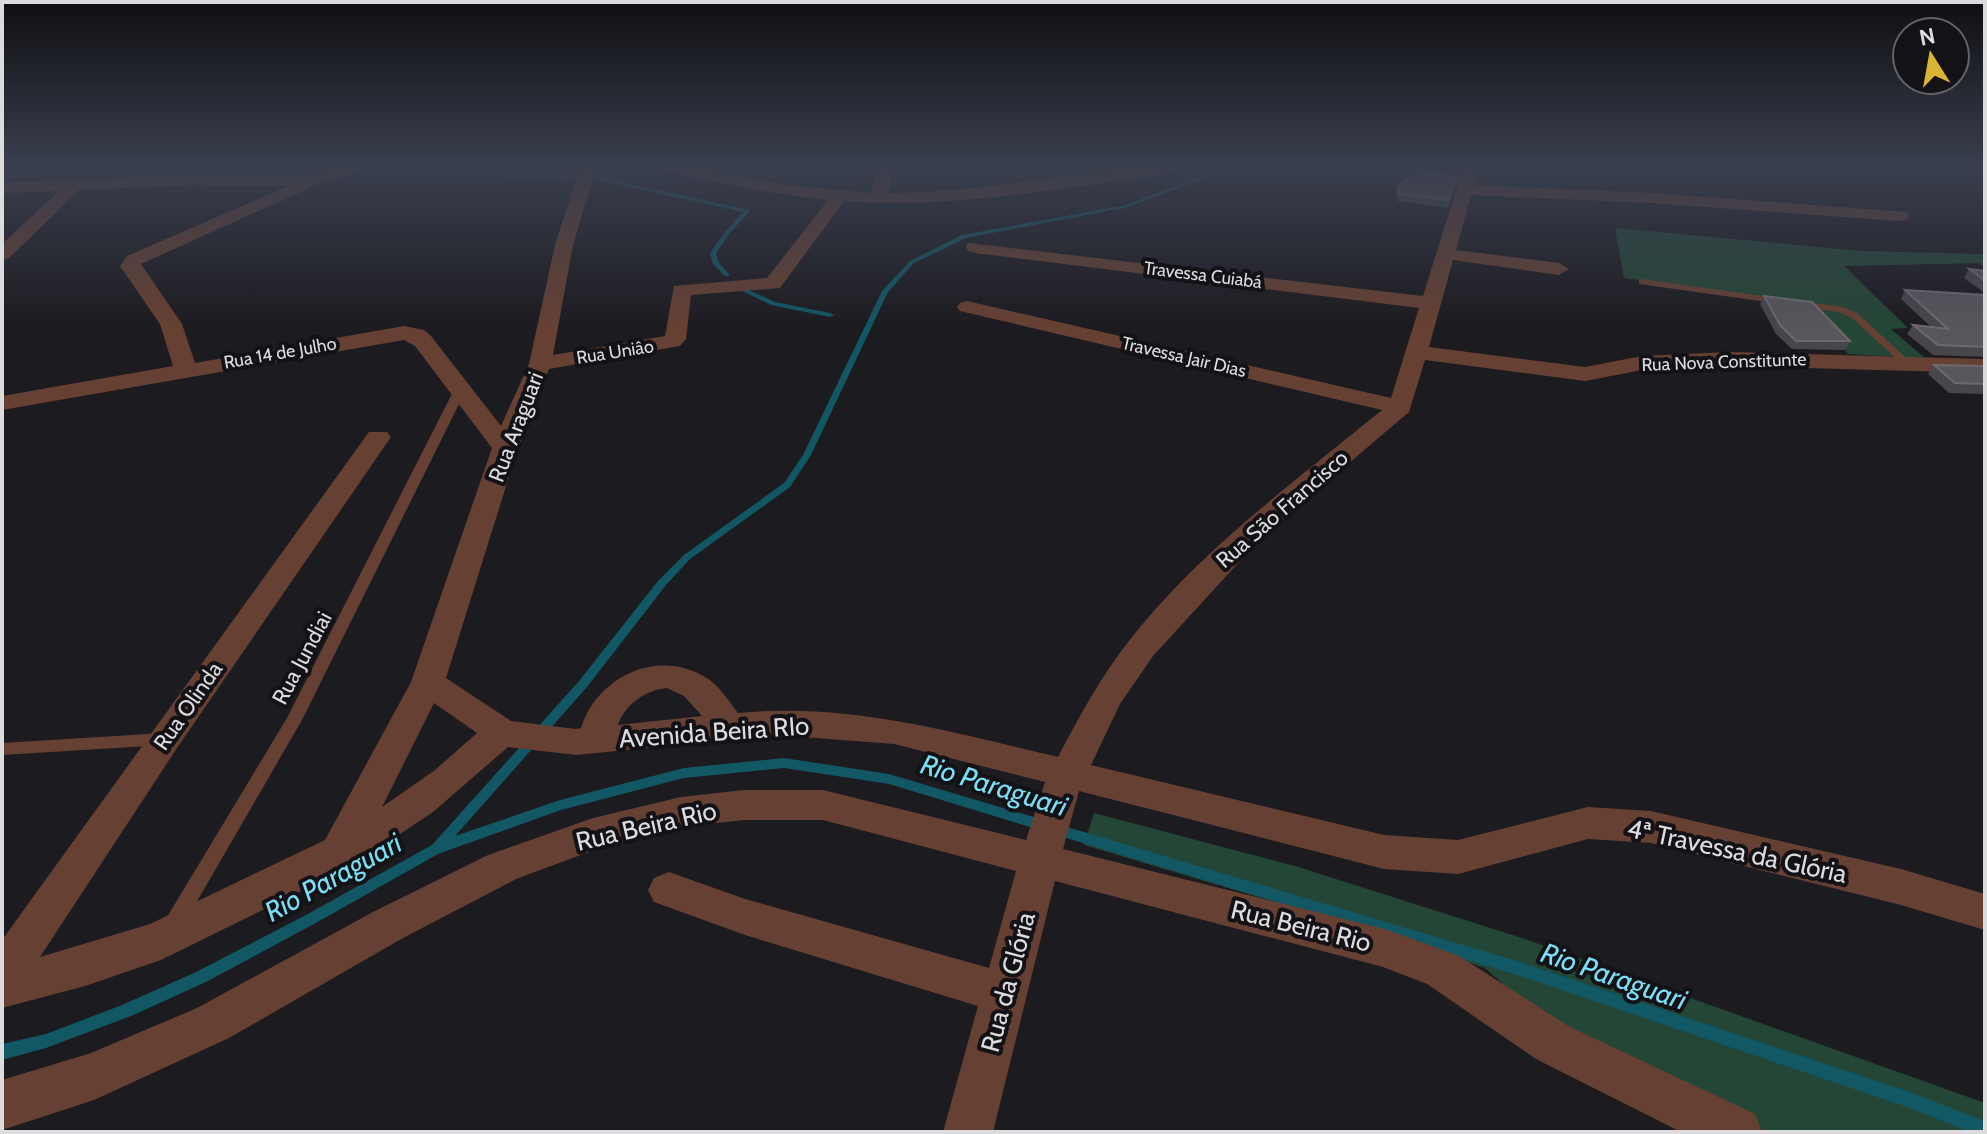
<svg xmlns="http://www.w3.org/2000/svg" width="1987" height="1134" viewBox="0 0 1987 1134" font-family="Cabin,sans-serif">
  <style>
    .green { fill: #244636 }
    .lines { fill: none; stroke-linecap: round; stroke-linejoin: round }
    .stream { fill: #115764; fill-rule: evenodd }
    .lane { fill: #664032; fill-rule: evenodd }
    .street { fill: #664032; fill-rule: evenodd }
    .wall { fill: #48454b }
    .building { fill: #58555b; stroke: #6d6a6f; stroke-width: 2 }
    .labels { text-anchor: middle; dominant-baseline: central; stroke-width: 8; stroke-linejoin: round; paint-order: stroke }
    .far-street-label { font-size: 18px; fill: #dcdbde; stroke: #131217 }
    .street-label { font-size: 22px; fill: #dcdbde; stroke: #131217 }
    .near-street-label { font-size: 26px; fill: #dcdbde; stroke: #131217 }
    .near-water-label { font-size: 28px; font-style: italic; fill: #7bdef5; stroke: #131217 }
  </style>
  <rect width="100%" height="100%" fill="#1c1b20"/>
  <path class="green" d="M 1615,228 L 1862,251 L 1985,254 L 1985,263 L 1844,266 L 1908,328 L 1891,329 L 1925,358 L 1848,354 L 1808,304 L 1624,278 Z
    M 1094,813 L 1295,866 L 1525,939 L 1985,1103 L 1985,1132 L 1754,1132 L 1558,1032 L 1485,968 L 1405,941 L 1084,845 Z"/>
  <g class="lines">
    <path class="stream" d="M 482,168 L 490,168 L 510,173 L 570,175 L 573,177 L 570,179 L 510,177 Z
      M 1225,168 L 1232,168 L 1128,207 L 966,238 L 914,263 L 888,292 L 811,455 L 790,487 L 690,559 L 666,585 L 587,687 L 455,836 L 560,800 L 684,768 L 784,758 L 889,774 L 1517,961 L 1907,1091 L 1985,1121 L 1985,1132 L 1971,1132 L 1907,1107 L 1517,975 L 889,784 L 784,768 L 684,778 L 561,810 L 438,854 L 314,924 L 206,982 L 131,1016 L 46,1048 L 2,1060 L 2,1044 L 46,1034 L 122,1005 L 196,972 L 304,916 L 432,845 L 579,681 L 658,581 L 684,555 L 784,483 L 803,455 L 882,291 L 910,261 L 962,235 L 1125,205 Z
      M 599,177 L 749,210 L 749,212 L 729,234 L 716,253 L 719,263 L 729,274 L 729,276 L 725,276 L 713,264 L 710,253 L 725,232 L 743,212 L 597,180 L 597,178 Z
      M 738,287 L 742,287 L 775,302 L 830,313 L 834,315 L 830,317 L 771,305 L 738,289 Z"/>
    <path class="lane" d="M 1642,279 L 1843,307 L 1857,313 L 1912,363 L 1907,366 L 1903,365 L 1851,317 L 1838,312 L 1639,284 L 1639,280 Z
      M 460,387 L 466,390 L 302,720 L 181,929 L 174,932 L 167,929 L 164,923 L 167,917 L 287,718 L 454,390 Z
      M 164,733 L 170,735 L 172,739 L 170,743 L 164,745 L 2,755 L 2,743 Z"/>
    <path class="street" d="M 340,168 L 365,168 L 363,171 L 318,184 L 141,264 L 182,324 L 195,363 L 404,326 L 424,330 L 431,336 L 501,426 L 529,364 L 555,245 L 580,168 L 596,168 L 573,245 L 553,355 L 665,336 L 674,286 L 767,278 L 828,200 L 757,190 L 664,171 L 662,168 L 691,168 L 787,185 L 871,193 L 875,177 L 873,168 L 889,168 L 891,177 L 888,193 C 986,193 1082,168 1180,168 L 1172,173 C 1064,187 954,209 844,201 L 780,288 L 691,295 L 686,339 L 680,346 L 549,369 L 518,448 L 446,678 L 511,721 L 576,729 L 581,728 C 597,677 657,648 705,677 C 719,685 728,700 738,713 C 849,702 952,732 1058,757 C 1079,717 1100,678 1128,642 C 1198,552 1294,482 1382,410 L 960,311 L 957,307 L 960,303 L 967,301 L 1391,398 L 1419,308 L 975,253 L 968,251 L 966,247 L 968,243 L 1423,296 L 1463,168 L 1479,168 L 1474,185 L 1651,193 L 1907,212 L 1910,216 L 1907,220 L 1901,221 L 1651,203 L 1471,195 L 1456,250 L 1559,263 L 1569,269 L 1559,275 L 1453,260 L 1429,347 L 1585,367 L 1642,356 L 1730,352 L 1985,359 L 1985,373 L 1730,366 L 1642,370 L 1585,381 L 1425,360 L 1409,412 L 1262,537 L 1153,656 L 1120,704 L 1091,765 L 1384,835 L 1458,840 L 1588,807 L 1651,811 L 1901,869 L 1985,894 L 1985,930 L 1901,905 L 1651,843 L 1588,839 L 1458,874 L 1384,869 L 1079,791 L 1063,849 L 1385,929 L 1459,956 L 1570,1027 L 1755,1114 L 1762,1132 L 1681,1132 L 1536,1059 L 1427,984 L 1383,967 L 1055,881 L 993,1132 L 943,1132 L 978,1006 L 745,935 L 654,902 L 648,890 L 654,878 L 669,872 L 745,899 L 989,968 L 1016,871 L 823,820 L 744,820 L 681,827 L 597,849 L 516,879 L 403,938 L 229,1038 L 94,1100 L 2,1130 L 2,1080 L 91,1053 L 197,1008 L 373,912 L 488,855 L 593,818 L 681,797 L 744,790 L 823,790 L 1026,840 L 1045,782 L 894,744 L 777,735 L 576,755 L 508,747 L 433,812 L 352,866 L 161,960 L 85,986 L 2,1008 L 2,940 L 369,432 L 387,432 L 391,437 L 177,748 L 40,957 L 150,924 L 325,840 L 411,682 L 492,448 L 415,346 L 404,340 L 2,410 L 2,396 L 173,366 L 160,324 L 120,266 L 127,256 L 288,186 L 191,185 L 79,190 L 9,258 L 2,260 L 2,244 L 59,191 L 2,193 L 2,183 L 191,175 L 310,177 ZM 667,688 L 684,696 L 702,716 L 618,725 C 625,704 646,690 667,688 ZM 434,703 L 477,733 L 435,770 L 382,807 Z"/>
  </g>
  <path class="wall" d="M 1457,177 L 1448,208 L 1397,201 L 1398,187 Z
    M 1985,255 L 1985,267 L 1980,264 Z
    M 1969,269 L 1985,271 L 1985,293 L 1964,278 Z
    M 1905,290 L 1985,295 L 1985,357 L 1933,355 L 1907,334 L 1913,325 L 1931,327 L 1901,299 Z
    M 1764,296 L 1850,341 L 1845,350 L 1792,349 L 1776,334 L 1760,304 Z
    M 1934,365 L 1985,366 L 1985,394 L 1949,393 L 1928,374 Z"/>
  <path class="building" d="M 1417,170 L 1457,177 L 1449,200 L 1398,194 L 1398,187 Z
    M 1969,269 L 1985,271 L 1985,281 Z
    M 1905,290 L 1985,295 L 1985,347 L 1938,345 L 1913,325 L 1948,329 Z
    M 1764,296 L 1812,302 L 1850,341 L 1796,341 L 1780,325 Z
    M 1934,365 L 1985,366 L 1985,384 L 1955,383 Z"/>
  <linearGradient id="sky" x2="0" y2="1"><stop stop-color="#0f0f12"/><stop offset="0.51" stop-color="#3a3f4e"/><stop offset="1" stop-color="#3a3f4e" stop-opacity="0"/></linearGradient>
  <rect width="1987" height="327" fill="url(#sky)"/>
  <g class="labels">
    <g class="far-street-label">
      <text transform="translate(1203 275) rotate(7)">Travessa Cuiabá</text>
      <text transform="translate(615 352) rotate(-9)">Rua Uniâo</text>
      <text transform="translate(280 353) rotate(-10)">Rua 14 de Julho</text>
      <text transform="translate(1184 357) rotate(13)">Travessa Jair Dias</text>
      <text transform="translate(1724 362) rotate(-2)">Rua Nova Constitunte</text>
    </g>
    <g class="street-label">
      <text transform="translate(516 427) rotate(-69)">Rua Araguari</text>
      <text transform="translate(1282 509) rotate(-41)">Rua São Francisco</text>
      <text transform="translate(302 658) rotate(-62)">Rua Jundiai</text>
      <text transform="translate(188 706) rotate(-55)">Rua Olinda</text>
    </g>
    <g class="near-street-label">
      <text transform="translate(714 732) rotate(-4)">Avenida Beira RIo</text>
      <text transform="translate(646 826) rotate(-13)">Rua Beira Rio</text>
      <text transform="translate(1737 851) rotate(12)">4ª Travessa da Glória</text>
      <text transform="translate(1301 926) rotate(14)">Rua Beira Rio</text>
      <text transform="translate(1008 982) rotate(-75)">Rua da Glória</text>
    </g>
    <g class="near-water-label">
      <text transform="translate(994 785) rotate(17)">Rio Paraguari</text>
      <text transform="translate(333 877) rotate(-29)">Rio Paraguari</text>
      <text transform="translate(1614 976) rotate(19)">Rio Paraguari</text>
    </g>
  </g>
  <rect width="1987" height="1134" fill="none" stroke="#dcdbde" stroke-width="8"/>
  <g transform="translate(1931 56) rotate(349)"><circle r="38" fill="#131217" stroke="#636267" stroke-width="2"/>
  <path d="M0-6L14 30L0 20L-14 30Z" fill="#d9b334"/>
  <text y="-12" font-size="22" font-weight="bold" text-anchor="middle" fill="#dcdbde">N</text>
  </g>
</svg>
